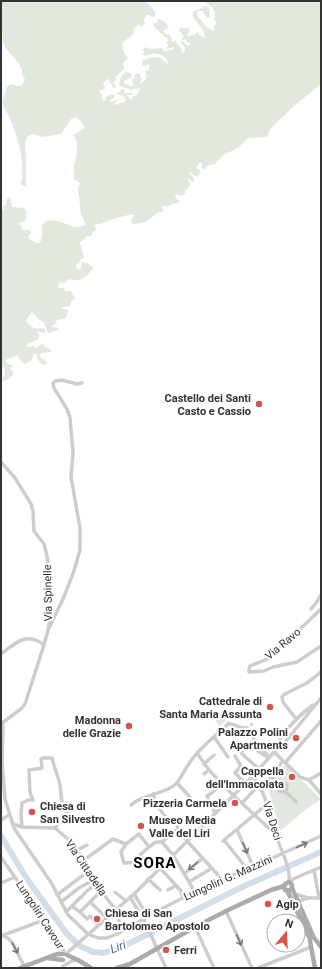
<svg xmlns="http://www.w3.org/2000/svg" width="322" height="969" viewBox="0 0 322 969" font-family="Roboto,sans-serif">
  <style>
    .green { fill: #e1e8dd }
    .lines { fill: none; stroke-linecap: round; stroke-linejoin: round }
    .river { stroke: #d2ddea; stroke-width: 6 }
    .minor-tunnel { stroke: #d6d6d6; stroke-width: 3.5; stroke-dasharray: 3.5 2; stroke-linecap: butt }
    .minor { stroke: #cdcdcd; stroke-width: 3.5 }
    .major { stroke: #ababab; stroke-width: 4.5 }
    .oneway { stroke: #787878 }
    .poi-dot { fill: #d3564c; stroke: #fff; stroke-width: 1.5 }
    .labels { text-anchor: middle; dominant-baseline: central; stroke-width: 4; stroke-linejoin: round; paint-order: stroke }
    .poi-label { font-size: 11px; font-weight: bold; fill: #333; stroke: #fff; text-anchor: end }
    .street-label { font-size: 11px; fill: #333; stroke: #fff }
    .water-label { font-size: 12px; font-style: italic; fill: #49688d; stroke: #fff }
    .district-label { font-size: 15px; font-weight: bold; letter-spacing: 1px; fill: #000; stroke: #fff }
  </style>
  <rect width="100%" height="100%" fill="#fff"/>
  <path class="green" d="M 1,1 L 145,1 C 149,5 153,8 155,12 L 155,16 L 152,17 L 149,15 L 146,15 L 144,20 L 145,25 L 139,26 L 138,24 L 136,28 L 133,27 C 138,40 120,36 123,49 C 124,53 126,55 128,58 L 123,63 L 124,69 L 119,73 L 115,78 L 116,80 L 113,83 L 116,86 L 115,88 L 113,88 L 112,86 L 112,85 L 109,81 L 110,80 L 108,79 L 103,83 L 105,88 L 102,90 L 99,90 L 102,96 L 102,100 L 105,101 L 106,97 L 112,94 L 115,95 L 115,97 L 109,101 L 112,102 L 116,100 L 118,101 L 113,104 L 114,105 L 124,102 L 126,100 C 125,95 121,96 117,94 L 121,90 L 124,89 L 125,93 L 133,93 L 131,95 L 127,95 L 127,96 L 131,100 L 133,98 L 133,96 L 136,96 L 141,88 L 130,90 C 127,87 122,88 119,85 C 120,78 124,67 132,75 L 131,77 L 124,81 L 124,83 L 130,86 L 133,86 L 132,79 L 135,79 L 135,74 L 139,73 L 141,77 L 142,80 L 140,82 L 140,84 C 144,82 145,80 147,76 L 145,71 L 149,70 L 149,64 L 144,66 L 142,65 L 142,61 C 148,58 157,55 163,60 C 165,61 166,63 168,65 C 168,53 153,51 145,56 L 143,54 L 144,52 L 142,50 L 146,47 L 150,49 L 161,48 L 164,51 L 172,50 L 174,48 L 174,47 L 167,49 L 166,48 L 168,47 L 168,45 L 166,43 L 169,40 L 154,27 L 153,23 L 157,23 L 158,19 L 160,19 L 167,24 L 168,28 L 163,31 C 164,34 167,34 170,35 L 171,37 L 172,43 L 175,40 L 178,45 L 180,46 L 182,51 L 181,52 L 183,53 L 185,50 L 185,47 L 179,41 L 183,42 L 188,46 L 190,45 L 190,43 L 187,42 L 186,39 L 183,40 L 181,39 L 184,36 L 179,31 L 180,28 L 189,28 L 190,31 L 187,35 L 188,37 L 192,35 L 194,35 L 198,32 L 199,33 L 198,35 L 200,35 L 204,38 L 205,37 C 204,32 201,27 198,24 C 194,18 191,18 194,11 L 200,9 L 204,6 L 209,7 L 210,13 L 209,15 L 211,17 L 208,18 L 206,17 L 203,11 L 198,11 L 197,14 C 201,21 206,29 214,31 L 214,26 L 216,24 L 216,21 L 214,20 C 218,10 211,5 202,1 L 321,1 L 321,84 L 295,105 L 274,125 L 269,131 L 267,137 L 251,138 L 248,138 L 239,147 L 234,150 L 223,155 L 215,164 L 207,166 L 205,170 L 202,168 L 202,164 L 200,162 L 196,168 L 199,169 L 201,172 L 197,177 L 190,172 L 189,173 L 194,178 L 194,182 L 191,181 L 189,179 L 187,178 L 190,184 L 187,190 L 185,191 L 185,194 L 182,196 L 176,194 L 175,195 L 176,198 L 180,202 C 177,204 172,203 170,206 L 162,206 L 161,207 L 163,209 L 164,211 L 157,213 L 146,222 L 134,224 L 131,223 L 132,219 L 135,215 L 132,214 L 113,219 L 100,224 L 92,225 L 95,226 L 96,229 L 95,231 L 92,232 L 93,233 L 91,236 L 85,237 L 85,239 L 80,242 L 84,258 L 81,259 L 79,263 L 76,264 L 76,268 L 80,270 L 82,262 L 87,263 L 94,268 C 90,272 85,279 78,280 C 71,281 70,276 64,283 L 60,282 L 58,286 L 59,288 L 64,288 L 65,291 L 71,291 L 75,298 L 71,302 L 70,305 L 68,307 L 64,307 L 60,309 L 66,309 L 68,310 L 67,316 L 66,318 L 57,320 L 55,324 L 51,327 L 59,328 L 57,330 L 49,333 L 47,331 L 44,322 C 39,321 36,316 32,312 L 26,320 C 29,327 36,330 42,328 L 45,330 L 45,333 L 36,331 L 39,335 L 38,340 L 27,344 L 27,347 L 30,347 L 33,346 L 36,348 L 42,344 L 44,345 L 45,347 L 48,348 L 51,350 L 50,352 L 41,353 L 40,355 L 41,358 L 45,360 L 47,363 L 44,365 L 40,363 L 37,358 L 37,354 L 34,354 L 31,361 L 24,364 L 20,360 L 18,355 L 7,359 L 5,361 L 9,364 L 13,365 L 13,367 L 10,368 L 14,374 L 10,378 L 1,382 C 3,378 7,372 4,367 L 1,367 L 1,210 L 4,209 L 3,205 L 6,206 L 7,198 L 8,197 L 11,200 L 12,207 L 24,208 L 27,212 L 25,221 L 16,224 L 21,225 L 22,230 L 30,230 L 31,234 L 29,235 L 28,238 C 31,241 35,241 37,244 L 41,241 L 42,235 L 42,225 C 51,214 65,225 76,227 C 79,227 83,226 86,225 L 81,214 L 78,189 L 80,183 L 74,179 L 74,166 L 77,154 L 77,142 L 73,135 L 85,128 L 82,122 L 76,117 L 71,119 L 61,134 L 42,137 L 37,135 L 32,134 L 27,137 L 25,144 L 26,163 L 26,187 L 21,184 C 25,162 19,141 11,121 C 9,115 4,109 3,104 C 2,101 6,90 7,86 L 11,84 L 17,86 L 22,85 L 25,78 L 22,75 C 23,63 9,55 4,45 C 1,40 4,34 1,29 Z
    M 229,711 L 233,716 L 219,726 L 215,720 Z
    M 283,766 L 287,766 L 321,799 L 304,811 L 280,831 L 267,784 Z"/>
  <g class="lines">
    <path class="river" d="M 1,836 L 27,879 L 67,934 L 80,946 L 93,952 L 103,953 L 122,947 L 240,888 L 321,852"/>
    <path class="minor-tunnel" d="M 246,729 L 253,723
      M 146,861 L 149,863"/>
    <path class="minor" d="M 1,462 L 15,478 L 31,504 L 33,511 L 34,531 L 44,544 L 47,556 L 49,569 L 50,619 L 48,630 L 44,645 L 25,704 L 22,708 L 2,723
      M 311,609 L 316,603 L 321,595
      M 321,609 L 296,633 L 281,646 L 276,653 L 265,660 L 250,666 L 249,669 L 249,672 L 264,671 L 273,667 L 297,662 L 321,646
      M 49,628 L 63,599 L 73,574 L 80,550 L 80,528 L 71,477 L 73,453 L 70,418 L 67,409 L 54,388 L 53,383 L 55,381 L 62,380 L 77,384 L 82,383
      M 1,654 C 16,643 26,631 44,645
      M 296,719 L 283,702 L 282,697 L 285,694 L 307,683 L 321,672
      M 2,723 L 3,727 L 2,762 L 5,799 L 14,828 L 52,884 L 68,915 L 88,934 L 98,938 L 107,938 L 117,934 L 169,905 L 200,889 L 255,866 L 321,836
      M 214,737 L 228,757
      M 274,752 C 280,734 298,716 313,705
      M 274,752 L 300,777 L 309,780 L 321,794
      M 197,753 L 209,770 L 233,795 L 274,833
      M 235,756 L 242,768 L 252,777
      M 285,763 L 321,721
      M 204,764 L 214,755
      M 241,766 L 235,773 L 245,783
      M 259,769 L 241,753 L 243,749 L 250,743 L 259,752 L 266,756
      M 204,774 L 209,770
      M 253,776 C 259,785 264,794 267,804 C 271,814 272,824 275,834 C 280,847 291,868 289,882
      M 271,776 L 279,784 L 287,784 L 286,792
      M 309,780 L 321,773
      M 177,783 L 190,797 L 187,802
      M 279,784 L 279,791 L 286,792 L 296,802
      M 261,789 L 283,761
      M 153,794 L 156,805 L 166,817 L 176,824 L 187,841 L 218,875 L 220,880
      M 242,803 L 259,785
      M 131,805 C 144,793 164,795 176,784 C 181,778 187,765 193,758 C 203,745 217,735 229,723 L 230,724 C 236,724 239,729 245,728 L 269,757
      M 215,813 L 207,796 L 213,792 L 222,783
      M 1,820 L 9,815
      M 13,824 L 22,827 L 55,828
      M 22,827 L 21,814 L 22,803 L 28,800 L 33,800 L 30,792 L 29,770 L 42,768 L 41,759 L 43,758 L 52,758 C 54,767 58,776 60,785 C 62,798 60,810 72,817 L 59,823 L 55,828
      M 55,828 L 70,841 L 84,860 L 101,891 L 116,910 L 122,931
      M 237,830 L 253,866
      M 224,840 L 247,869
      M 223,841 L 267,804
      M 162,842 L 179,828
      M 126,844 L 121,852 L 124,863 L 141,862 L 143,859 L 140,855 L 149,847
      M 77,850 L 87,845
      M 1,857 L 63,947 L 64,954
      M 84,860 L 113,839 L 126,844 L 139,834 L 149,847 L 156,842 L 162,842 L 173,855 L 192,887 L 194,892
      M 160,868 L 181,891 L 183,898
      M 314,870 L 319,898
      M 184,874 L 203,858
      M 148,879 L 160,890
      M 189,882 L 212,868
      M 1,883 L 15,877
      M 290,883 L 293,879 L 321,867
      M 168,890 L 175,886
      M 115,892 L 126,901
      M 134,894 L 148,917
      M 295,894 L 308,898
      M 57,895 L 90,870
      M 130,897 L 144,920 L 166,968
      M 298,901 L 309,898 L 321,898
      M 61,902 L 79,888 L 95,879
      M 90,902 L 107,918
      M 72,906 L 80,912 L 87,919 L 90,916 L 98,925
      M 226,911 L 252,968
      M 66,912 L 87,891 L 97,883
      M 80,912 L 101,891
      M 195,927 L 214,968
      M 2,935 L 9,939 L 13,944 L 25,968
      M 1,936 L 44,920
      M 66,954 L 134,894 L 253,776 L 274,752 L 282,746 L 321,698
      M 63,966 L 72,961 L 78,960
      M 258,968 L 311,947"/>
    <path class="major" d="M 292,888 L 289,891 L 285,890 L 284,887 L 285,884 L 289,882 L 292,885 L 292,888 L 314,938
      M 287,890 L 310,939
      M 315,939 L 321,947
      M 310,941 L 315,968
      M 67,955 L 78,960 L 91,968
      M 47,958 L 63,960
      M 20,968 L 54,955 L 58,954 L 63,954
      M 117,968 L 130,964 L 195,927 L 226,911 L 271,890 L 284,886"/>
  </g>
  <defs><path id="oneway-shaft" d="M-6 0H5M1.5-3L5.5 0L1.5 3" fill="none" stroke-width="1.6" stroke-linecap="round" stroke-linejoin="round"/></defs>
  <g class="oneway">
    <use href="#oneway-shaft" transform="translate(302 845) rotate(-24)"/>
    <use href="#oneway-shaft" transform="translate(245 848) rotate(67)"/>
    <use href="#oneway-shaft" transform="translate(193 866) rotate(140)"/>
    <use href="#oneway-shaft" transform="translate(239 940) rotate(66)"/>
    <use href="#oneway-shaft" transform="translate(15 948) rotate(62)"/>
  </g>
  <g class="poi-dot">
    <circle cx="259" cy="404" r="4"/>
    <circle cx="270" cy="707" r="4"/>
    <circle cx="129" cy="726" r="4"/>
    <circle cx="296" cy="738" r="4"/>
    <circle cx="292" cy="777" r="4"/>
    <circle cx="235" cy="803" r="4"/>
    <circle cx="32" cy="812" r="4"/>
    <circle cx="141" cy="826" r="4"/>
    <circle cx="268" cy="904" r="4"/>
    <circle cx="97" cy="919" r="4"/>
    <circle cx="166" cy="950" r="4"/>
  </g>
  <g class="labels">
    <g class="poi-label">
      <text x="251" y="398">Castello dei Santi<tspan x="251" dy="13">Casto e Cassio</tspan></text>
      <text x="262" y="701">Cattedrale di<tspan x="262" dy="13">Santa Maria Assunta</tspan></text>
      <text x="121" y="720">Madonna<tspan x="121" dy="13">delle Grazie</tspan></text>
      <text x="288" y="732">Palazzo Polini<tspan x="288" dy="13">Apartments</tspan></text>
      <text x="284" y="771">Cappella<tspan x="284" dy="13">dell'Immacolata</tspan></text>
      <text x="227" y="803">Pizzeria Carmela</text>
      <text x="40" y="806" text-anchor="start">Chiesa di<tspan x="40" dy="13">San Silvestro</tspan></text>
      <text x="149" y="820" text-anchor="start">Museo Media<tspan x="149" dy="13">Valle del Liri</tspan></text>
      <text x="276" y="904" text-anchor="start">Agip</text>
      <text x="105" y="913" text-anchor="start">Chiesa di San<tspan x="105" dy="13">Bartolomeo Apostolo</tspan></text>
      <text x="174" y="950" text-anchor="start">Ferri</text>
    </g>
    <g class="street-label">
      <text transform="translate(48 593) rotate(-91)">Via Spinelle</text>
      <text transform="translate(283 644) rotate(-40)">Via Ravo</text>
      <text transform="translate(272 821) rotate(72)">Via Deci</text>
      <text transform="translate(86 868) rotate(56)">Via Cittadella</text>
      <text transform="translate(228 878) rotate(-24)">Lungoliri G. Mazzini</text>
      <text transform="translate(40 915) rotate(57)">Lungoliri Cavour</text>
    </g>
    <g class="water-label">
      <text transform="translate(118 947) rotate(-20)">Liri</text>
    </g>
    <g class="district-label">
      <text x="155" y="863">SORA</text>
    </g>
  </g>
  <rect width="322" height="969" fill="none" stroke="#333333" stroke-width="4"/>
  <g transform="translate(286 933) rotate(19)"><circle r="19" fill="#ffffff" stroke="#adadad"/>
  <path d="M0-3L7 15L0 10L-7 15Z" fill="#d3564c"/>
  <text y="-6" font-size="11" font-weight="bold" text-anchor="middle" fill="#333333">N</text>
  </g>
</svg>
